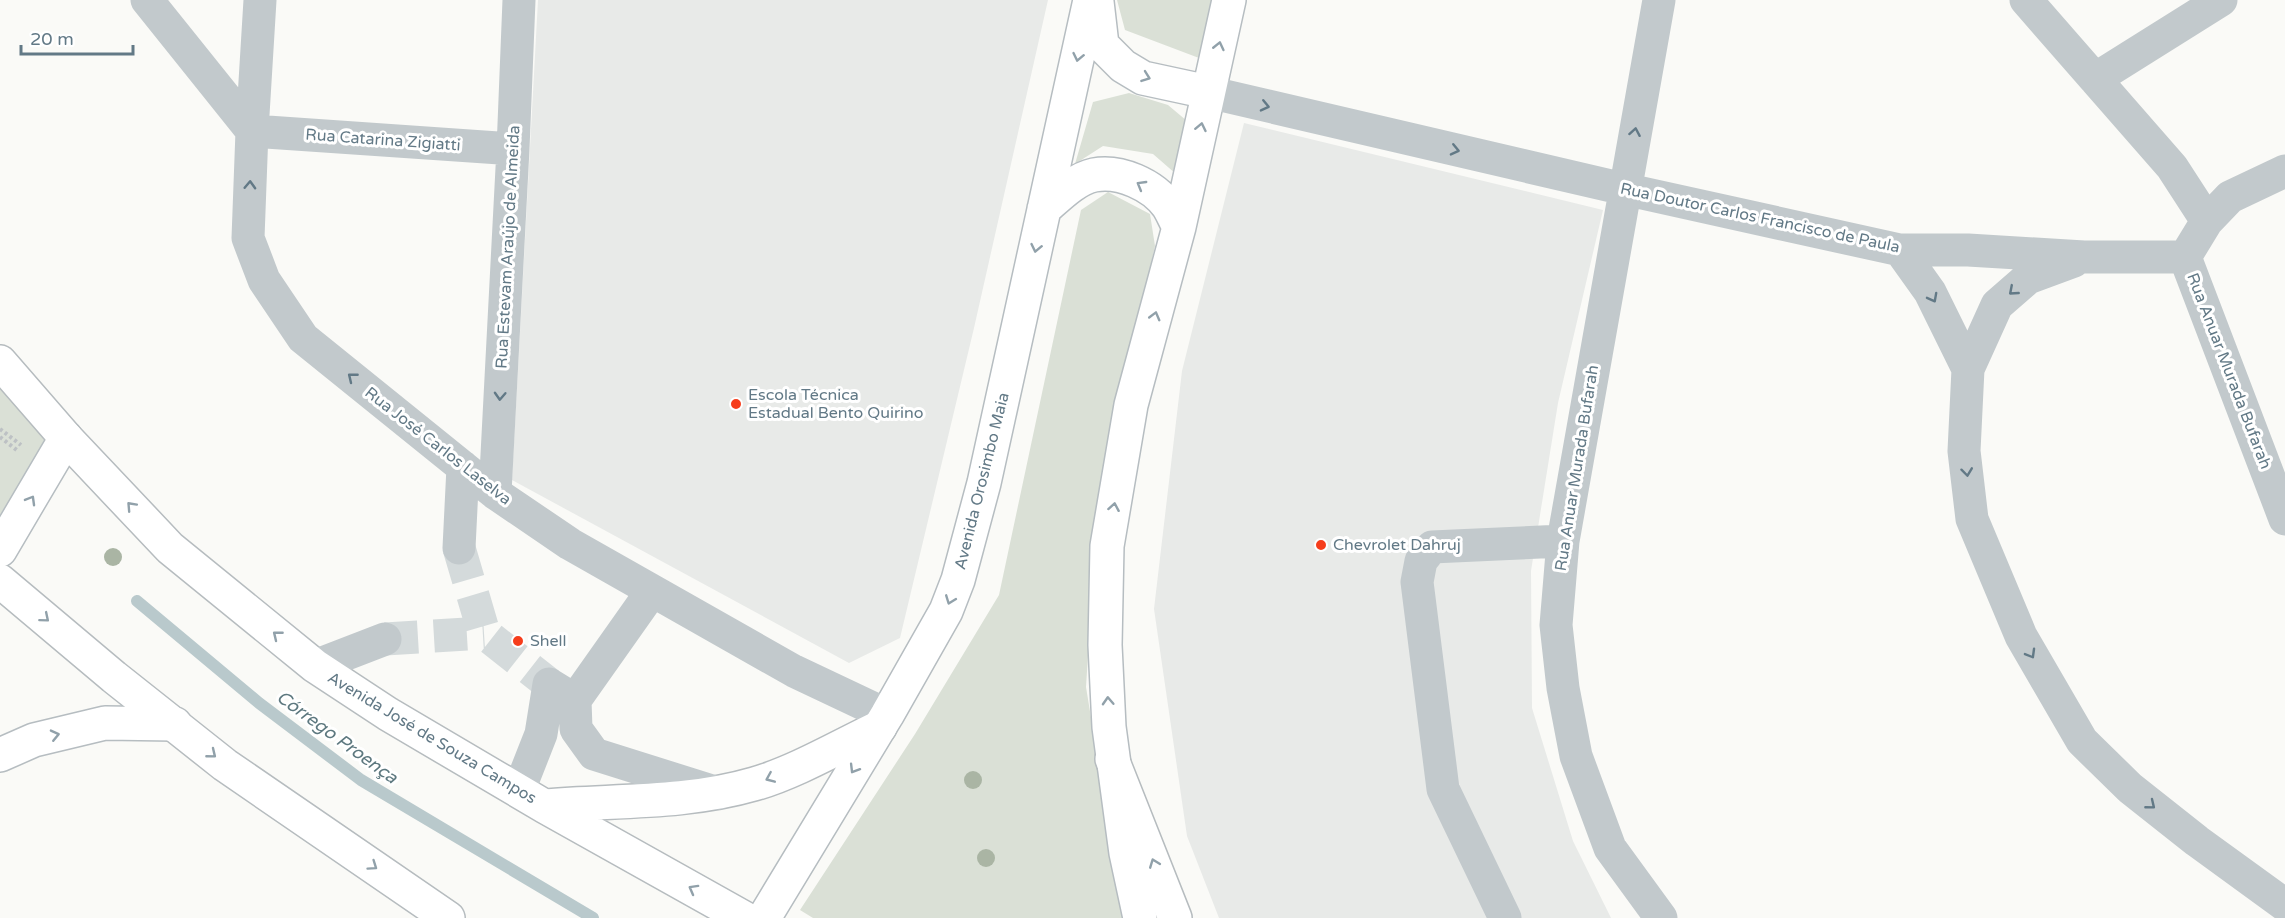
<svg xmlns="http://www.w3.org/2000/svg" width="2285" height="918" viewBox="0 0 2285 918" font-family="'Varela Round',sans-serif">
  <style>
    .built { fill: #e8eae8 }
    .green { fill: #dae0d6 }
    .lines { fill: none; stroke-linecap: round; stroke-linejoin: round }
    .stream { stroke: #b9c9cc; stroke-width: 12 }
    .minor-tunnel { stroke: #d4dadb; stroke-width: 33; stroke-dasharray: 33 16; stroke-linecap: butt }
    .major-casing { stroke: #b6bdc1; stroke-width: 36 }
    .highway-casing { stroke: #b6bcbf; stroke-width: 36 }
    .path { stroke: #bdc1c4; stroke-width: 4; stroke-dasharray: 3 3; stroke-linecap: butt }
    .minor { stroke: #c2c9cc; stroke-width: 33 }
    .major { stroke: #fff; stroke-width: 33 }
    .highway { stroke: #fff; stroke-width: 33 }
    .tree { fill: #aab5a4 }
    .oneway { stroke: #91a1aa }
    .oneway2 { stroke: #627986 }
    .poi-dot { fill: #f63d1b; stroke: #fff; stroke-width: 2 }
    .labels { text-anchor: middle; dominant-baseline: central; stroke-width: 6; stroke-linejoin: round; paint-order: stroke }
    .street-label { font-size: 16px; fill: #627986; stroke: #fff }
    .poi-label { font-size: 16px; fill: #627986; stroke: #fff; text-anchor: start }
    .water-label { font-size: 18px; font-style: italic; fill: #5d787f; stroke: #fff }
  </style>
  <rect width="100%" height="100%" fill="#fafaf7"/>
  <path class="built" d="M 538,0 L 1048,0 L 974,328 L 900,638 L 849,663 L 512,480 Z
    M 1244,123 L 1603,210 L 1558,403 L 1531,571 L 1532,708 L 1573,841 L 1611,918 L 1219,918 L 1187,836 L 1154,609 L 1182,371 Z"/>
  <path class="green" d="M 1117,0 L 1212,0 L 1199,58 L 1125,30 Z
    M 1129,93 L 1168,105 L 1187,121 L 1176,174 L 1153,154 L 1103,146 L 1075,164 L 1093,102 Z
    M 1108,192 L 1150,214 L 1155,246 L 1098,499 L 1086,687 L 1124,918 L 813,918 L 800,910 L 915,734 L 999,595 L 1081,210 Z
    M 0,375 L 49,438 L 0,515 Z"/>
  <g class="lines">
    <path class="stream" d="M 137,601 L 259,703 L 361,780 L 593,918"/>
    <path class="minor-tunnel" d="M 459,548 L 484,633 L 549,684
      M 385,639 L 484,633"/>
    <defs>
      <path id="major" d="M 1097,2 L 1102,45 L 1123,66 L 1143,78 L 1208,92
        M 1044,209 C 1058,197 1075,179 1094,175 C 1120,170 1153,185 1168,206 C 1172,212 1175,220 1179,227
        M 0,550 L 66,438
        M 0,755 L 34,740 L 105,723 L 175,724
        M 764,918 L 887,715 L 946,611 L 958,580 L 984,483 L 1090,0
        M 1140,918 L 1126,853 L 1109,727 L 1105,645 L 1107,546 L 1131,405 L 1179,227 L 1229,0"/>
      <path id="highway" d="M 0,362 L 66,438 L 170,548 L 315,666 L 388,714 L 544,806 L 744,918
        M 0,581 L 114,677 L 225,765 L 448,918
        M 1112,759 L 1175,918
        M 544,806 C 615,800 685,804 754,784 C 794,773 842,745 880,727"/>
    </defs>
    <use href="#major" class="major-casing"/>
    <use href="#highway" class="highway-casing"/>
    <path class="path" d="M 0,429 L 21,445
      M 0,437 L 18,451"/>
    <path class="minor" d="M 147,0 L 252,131
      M 260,0 L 252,131 L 248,238 L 264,280 L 303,338 L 495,493 L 570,544 L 794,671 L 887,715
      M 1659,0 L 1563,541 L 1556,625 L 1563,688 L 1576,756 L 1610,848 L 1661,918
      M 2026,0 L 2172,167 L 2207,221
      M 2095,79 L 2221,0
      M 1208,92 L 1624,189 L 1900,250 L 1968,250 L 2084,257 L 2185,257 L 2207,221 L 2230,197 L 2285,171
      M 252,131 L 513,149
      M 1900,250 L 1930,292 L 1968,369
      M 2185,257 L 2285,519
      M 2074,261 L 2028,278 L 1997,305 L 1968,369 L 1964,451 L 1972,519 L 2021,636 L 2082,741 L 2130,788 L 2197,841 L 2285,905
      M 495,493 L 513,149 L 519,0
      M 459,548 L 463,467
      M 652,591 L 575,700 L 576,729 L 594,754 L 718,793
      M 315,666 L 385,639
      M 519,790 L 541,734 L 549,684 L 575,700
      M 1505,918 L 1443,789 L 1417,582 L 1421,561 L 1432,547 L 1563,541"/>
    <use href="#major" class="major"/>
    <use href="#highway" class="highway"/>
  </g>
  <g class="tree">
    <circle cx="113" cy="557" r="9"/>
    <circle cx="973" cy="780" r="9"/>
    <circle cx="986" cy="858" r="9"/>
  </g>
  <defs><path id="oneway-chevron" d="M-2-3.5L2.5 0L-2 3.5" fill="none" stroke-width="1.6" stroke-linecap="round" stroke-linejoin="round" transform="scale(1.5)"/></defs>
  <g class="oneway">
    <use href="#oneway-chevron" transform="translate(1219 46) rotate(-77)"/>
    <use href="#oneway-chevron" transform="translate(1078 57) rotate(102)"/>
    <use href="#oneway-chevron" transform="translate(1146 77) rotate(20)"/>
    <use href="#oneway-chevron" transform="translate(1201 127) rotate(-78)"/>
    <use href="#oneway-chevron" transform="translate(1141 185) rotate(-150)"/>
    <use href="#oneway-chevron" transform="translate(1036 248) rotate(102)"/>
    <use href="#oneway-chevron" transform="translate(1155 316) rotate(-75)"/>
    <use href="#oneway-chevron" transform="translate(31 500) rotate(-60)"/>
    <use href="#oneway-chevron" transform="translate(131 506) rotate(-133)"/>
    <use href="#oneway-chevron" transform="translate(1114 507) rotate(-80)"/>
    <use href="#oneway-chevron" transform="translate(950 600) rotate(111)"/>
    <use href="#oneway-chevron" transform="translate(45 618) rotate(40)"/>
    <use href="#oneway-chevron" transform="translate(277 635) rotate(-141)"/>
    <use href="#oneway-chevron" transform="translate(1108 701) rotate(-93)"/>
    <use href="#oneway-chevron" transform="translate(55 735) rotate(-13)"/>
    <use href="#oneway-chevron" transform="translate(212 754) rotate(39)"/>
    <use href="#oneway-chevron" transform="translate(854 769) rotate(121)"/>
    <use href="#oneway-chevron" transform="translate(770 778) rotate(157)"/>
    <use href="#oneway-chevron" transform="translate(1154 863) rotate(-111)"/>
    <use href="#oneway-chevron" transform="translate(373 866) rotate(35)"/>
    <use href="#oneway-chevron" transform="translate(693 889) rotate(-151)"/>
  </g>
  <g class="oneway2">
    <use href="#oneway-chevron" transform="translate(1265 106) rotate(13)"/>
    <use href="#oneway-chevron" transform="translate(1635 132) rotate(-80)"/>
    <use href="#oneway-chevron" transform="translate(1455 150) rotate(13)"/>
    <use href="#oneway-chevron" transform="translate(250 185) rotate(-88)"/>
    <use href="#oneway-chevron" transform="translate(2013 291) rotate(139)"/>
    <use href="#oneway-chevron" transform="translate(1933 298) rotate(62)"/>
    <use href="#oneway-chevron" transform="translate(352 377) rotate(-141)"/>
    <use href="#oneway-chevron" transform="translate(500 396) rotate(93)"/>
    <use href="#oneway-chevron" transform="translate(1967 472) rotate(83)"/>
    <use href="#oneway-chevron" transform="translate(2031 654) rotate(60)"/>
    <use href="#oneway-chevron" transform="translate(2151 805) rotate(39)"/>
  </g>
  <g class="poi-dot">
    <circle cx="736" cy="404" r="6"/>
    <circle cx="1321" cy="545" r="6"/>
    <circle cx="518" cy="641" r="6"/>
  </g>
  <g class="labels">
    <g class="street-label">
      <text transform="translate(383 140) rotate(4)">Rua Catarina Zigiatti</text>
      <text transform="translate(1760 218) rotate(12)">Rua Doutor Carlos Francisco de Paula</text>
      <text transform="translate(508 247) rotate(-87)">Rua Estevam Araújo de Almeida</text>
      <text transform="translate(2229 371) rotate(69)">Rua Anuar Murada Bufarah</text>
      <text transform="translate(438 446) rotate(38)">Rua José Carlos Laselva</text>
      <text transform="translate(1577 468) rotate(-81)">Rua Anuar Murada Bufarah</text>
      <text transform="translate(982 481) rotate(-76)">Avenida Orosimbo Maia</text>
      <text transform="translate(432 738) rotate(31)">Avenida José de Souza Campos</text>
    </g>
    <g class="poi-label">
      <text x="748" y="395">Escola Técnica<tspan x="748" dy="18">Estadual Bento Quirino</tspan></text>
      <text x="1333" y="545">Chevrolet Dahruj</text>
      <text x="530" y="641">Shell</text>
    </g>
    <g class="water-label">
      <text transform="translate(337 737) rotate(36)">Córrego Proença</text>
    </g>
  </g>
  <path d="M21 45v9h112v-9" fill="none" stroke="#627986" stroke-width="3"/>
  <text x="30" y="45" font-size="18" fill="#627986" stroke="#ffffff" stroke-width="4.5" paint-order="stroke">20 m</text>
</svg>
